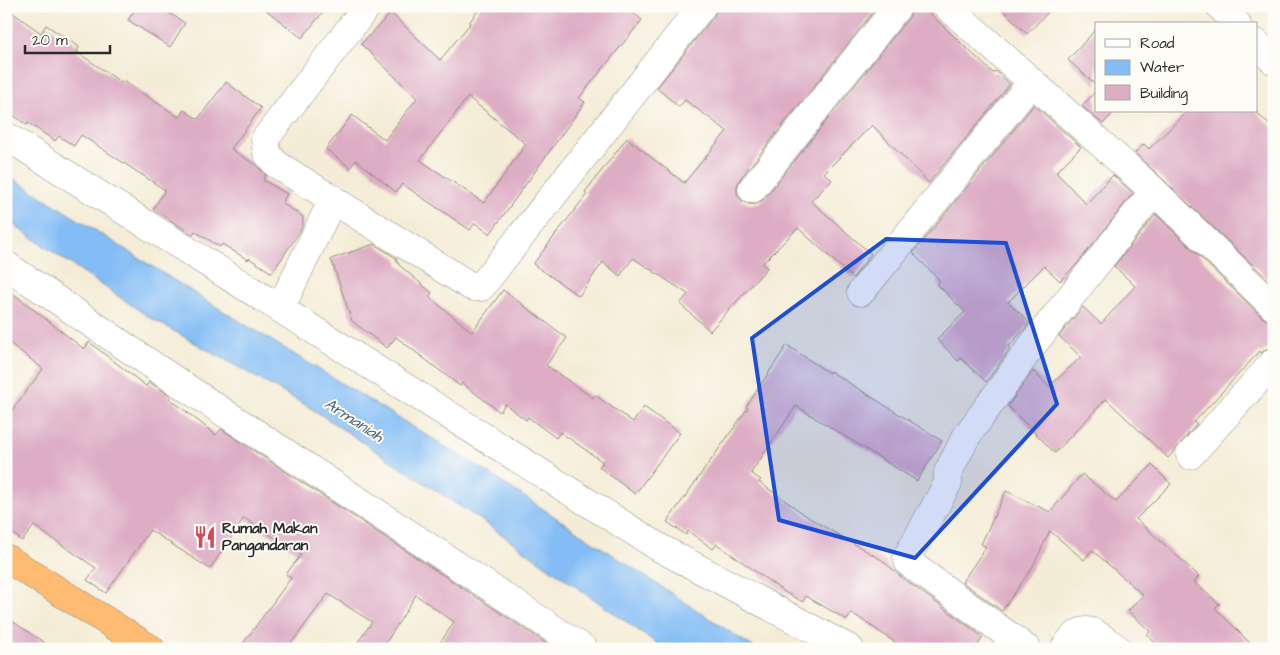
<svg xmlns="http://www.w3.org/2000/svg" width="1280" height="655" viewBox="0 0 1280 655" font-family="'Architects Daughter',sans-serif">
  <style>
    .water { fill: #84bdf5; stroke: #587490 }
    .building { fill: #ddadc4; fill-rule: evenodd }
    .lines { fill: none; stroke-linecap: round; stroke-linejoin: round }
    .minor-casing { stroke: #908c80; stroke-width: 29 }
    .trunk-casing { stroke: #908c80; stroke-width: 29 }
    .minor { stroke: #fff; stroke-width: 28 }
    .trunk { stroke: #febb71; stroke-width: 28 }
    .marked { fill: #1d4ed8; fill-opacity: 0.2; stroke: #1d4ed8; stroke-width: 4; stroke-linejoin: round }
    .labels { text-anchor: middle; dominant-baseline: central; stroke-width: 4; stroke-linejoin: round; paint-order: stroke }
    .poi-label { font-size: 15px; font-weight: bold; fill: #2b2b2b; stroke: #fdfcf7; text-anchor: start }
    .water-label { font-size: 16px; font-style: italic; fill: #4a5e72; stroke: #fdfcf7 }
  </style>
  <rect width="100%" height="100%" fill="#fdfcf7"/>
  <filter id="ink" filterUnits="userSpaceOnUse"><feTurbulence type="fractalNoise" baseFrequency=".02" numOctaves="2"/><feDisplacementMap in="SourceGraphic" scale="10" xChannelSelector="R" yChannelSelector="G"/><feConvolveMatrix kernelMatrix="1 2 1 2 8 2 1 2 1" color-interpolation-filters="sRGB"/></filter>
  <filter id="wash" filterUnits="userSpaceOnUse"><feTurbulence type="fractalNoise" baseFrequency=".0096" numOctaves="4" result="noise"/><feDisplacementMap in="SourceGraphic" scale="20" xChannelSelector="R" yChannelSelector="G"/><feGaussianBlur stdDeviation="1.12" result="paint"/><feColorMatrix in="noise" values="0 0 0 0 0 0 0 0 0 0 0 0 0 0 0 0 0 1.4 0 .05"/><feComposite in="paint" operator="in"/></filter>
  <g filter="url(#wash)">
    <rect width="100%" height="100%" fill="#f4ecd6"/>
    <path class="water" d="M 6,174 L 210,303 L 482,469 L 756,649 L 665,649 L 487,524 L 309,407 L 149,317 L 6,220 Z"/>
    <g id="blocks">
      <path class="building" d="M 137,6 L 158,6 L 185,23 L 170,47 L 128,20 Z
        M 261,6 L 328,6 L 302,38 Z
        M 481,6 L 625,6 L 642,20 L 579,98 L 585,102 L 490,234 L 475,223 L 470,230 L 402,184 L 396,192 L 356,160 L 350,168 L 326,149 L 352,115 L 385,140 L 417,98 L 361,44 L 391,13 L 440,60 L 470,24 L 469,23 ZM 468,97 L 526,144 L 484,203 L 420,160 Z
        M 717,6 L 878,6 L 740,179 L 737,186 L 737,194 L 742,201 L 749,204 L 757,204 L 764,199 L 910,16 L 913,6 L 922,6 L 993,73 L 996,71 L 1010,84 L 929,183 L 872,125 L 824,173 L 832,180 L 811,201 L 871,254 L 853,278 L 798,228 L 762,264 L 767,268 L 710,331 L 680,304 L 688,294 L 633,258 L 620,276 L 603,262 L 579,296 L 533,264 L 587,194 L 585,192 L 627,138 L 684,183 L 727,131 L 685,100 L 679,107 L 657,88 L 714,16 Z
        M 999,6 L 1054,6 L 1027,34 Z
        M 6,8 L 41,33 L 46,25 L 79,47 L 77,52 L 122,83 L 123,81 L 179,117 L 184,110 L 198,119 L 226,82 L 261,108 L 231,149 L 257,166 L 266,175 L 263,180 L 287,194 L 282,203 L 303,217 L 303,224 L 300,231 L 272,273 L 249,258 L 248,260 L 222,244 L 220,247 L 195,231 L 193,235 L 153,209 L 165,190 L 81,135 L 74,146 L 59,136 L 55,141 L 28,123 L 27,125 L 6,110 Z
        M 1096,29 L 1096,85 L 1068,60 Z
        M 1096,91 L 1096,111 L 1115,111 L 1103,124 L 1082,106 Z
        M 1034,105 L 1081,147 L 1056,172 L 1086,204 L 1113,175 L 1133,193 L 1077,264 L 1060,281 L 1044,266 L 1008,302 L 1030,323 L 1008,347 L 1010,349 L 986,382 L 961,358 L 958,361 L 937,339 L 965,312 L 937,284 L 940,281 L 913,253 Z
        M 1188,111 L 1255,111 L 1274,129 L 1274,285 L 1135,153 L 1144,144 L 1149,149 Z
        M 1156,214 L 1263,318 L 1274,322 L 1274,344 L 1261,353 L 1260,351 L 1194,422 L 1197,424 L 1168,458 L 1106,399 L 1055,453 L 1008,406 L 1033,371 L 1049,387 L 1081,357 L 1059,336 L 1083,307 L 1101,324 L 1135,286 L 1114,266 Z
        M 374,244 L 396,258 L 399,265 L 432,293 L 429,297 L 472,332 L 503,290 L 567,338 L 546,365 L 593,398 L 595,395 L 633,422 L 644,407 L 680,433 L 635,494 L 599,467 L 603,462 L 560,432 L 556,438 L 528,417 L 526,420 L 505,404 L 500,412 L 462,383 L 460,386 L 396,337 L 387,348 L 352,321 L 331,259 Z
        M 6,288 L 84,349 L 89,342 L 146,386 L 149,382 L 171,396 L 169,398 L 216,435 L 221,429 L 555,649 L 436,649 L 454,622 L 416,595 L 382,649 L 353,649 L 372,622 L 328,594 L 287,649 L 239,649 L 291,578 L 286,574 L 301,555 L 244,518 L 210,569 L 150,530 L 106,593 L 87,580 L 96,568 L 34,526 L 22,541 L 6,528 L 6,418 L 43,369 L 6,340 Z
        M 787,345 L 829,373 L 830,371 L 942,441 L 917,481 L 796,406 L 751,473 L 761,480 L 759,482 L 811,519 L 882,560 L 900,576 L 983,637 L 975,649 L 905,649 L 852,613 L 847,620 L 806,596 L 803,602 L 783,591 L 717,544 L 713,549 L 688,531 L 686,535 L 667,522 L 748,408 L 746,407 Z
        M 1152,465 L 1171,484 L 1136,519 L 1199,576 L 1194,582 L 1219,604 L 1215,608 L 1256,649 L 1162,649 L 1147,635 L 1150,631 L 1128,611 L 1143,595 L 1092,550 L 1084,560 L 1050,531 L 1032,568 L 1002,611 L 962,582 L 986,547 L 981,544 L 1006,491 L 1050,512 L 1082,474 L 1116,502 Z
        M 6,617 L 54,649 L 6,649 Z"/>
    </g>
  </g>
  <g filter="url(#ink)">
    <use href="#blocks" fill-opacity="0" stroke="#908c80" stroke-width="1"/>
    <g class="lines">
      <defs>
        <path id="minor" d="M 367,6 L 265,139 L 267,153 L 276,164 L 472,287 L 481,287 L 702,6
          M 947,6 L 1154,191 L 1274,307
          M 1220,6 L 1237,24
          M 1256,43 L 1274,61
          M 6,136 L 660,548 L 850,649
          M 752,189 L 898,6
          M 6,265 L 161,371 L 584,649
          M 861,292 L 1032,82
          M 280,309 L 333,199
          M 1190,455 L 1274,362
          M 1027,649 L 909,563 L 907,557 L 948,483 L 948,472 L 966,437 L 1031,347 L 1154,191
          M 1064,649 C 1084,618 1094,633 1118,649"/>
        <path id="trunk" d="M 6,558 L 151,649"/>
      </defs>
      <use href="#minor" class="minor-casing"/>
      <use href="#trunk" class="trunk-casing"/>
      <use href="#minor" class="minor"/>
      <use href="#trunk" class="trunk"/>
    </g>
  </g>
  <path class="marked" d="M 886,239 L 1006,243 L 1057,404 L 915,558 L 779,520 L 752,338 Z"/>
  <defs>
    <symbol id="restaurant-bare" viewBox="-9 -9 18 18"><path d="M-5-6h1v4h1v-4h1v4h1v-4h1v5L-1.5 .5V6h-2V.5L-5-1ZM5-6V6H3V1.5H1.5Q1.5-4 5-6Z" fill="#d1495b" stroke="#fdfcf7" stroke-width="2.5" paint-order="stroke"/></symbol>
  </defs>
  <g fill-rule="evenodd">
    <use href="#restaurant-bare" x="189" y="521" width="32" height="32"/>
  </g>
  <g class="labels">
    <g class="poi-label">
      <text x="222" y="528">Rumah Makan<tspan x="222" dy="17">Pangandaran</tspan></text>
    </g>
    <g class="water-label">
      <text transform="translate(354 420) rotate(33)">Armaniah</text>
    </g>
  </g>
  <rect width="1280" height="655" fill="none" stroke="#fdfcf7" stroke-width="25"/>
  <rect x="1095" y="22" width="162" height="90" fill="#fdfcf7" stroke="#a9a8a5"/>
  <rect x="1105" y="39" width="25" height="8" fill="#ffffff" stroke="#a9a8a5"/>
  <text x="1140" y="48" font-size="15" fill="#2b2b2b">Road</text>
  <rect x="1105" y="60" width="25" height="15" fill="#84bdf5" stroke="#a9a8a5"/>
  <text x="1140" y="72" font-size="15" fill="#2b2b2b">Water</text>
  <rect x="1105" y="85" width="25" height="15" fill="#ddadc4" stroke="#a9a8a5"/>
  <text x="1140" y="98" font-size="15" fill="#2b2b2b">Building</text>
  <path d="M25 45v8h85v-8" fill="none" stroke="#2b2b2b" stroke-width="2.5"/>
  <text x="32" y="45" font-size="15" fill="#2b2b2b" stroke="#fdfcf7" stroke-width="4" paint-order="stroke">20 m</text>
</svg>
